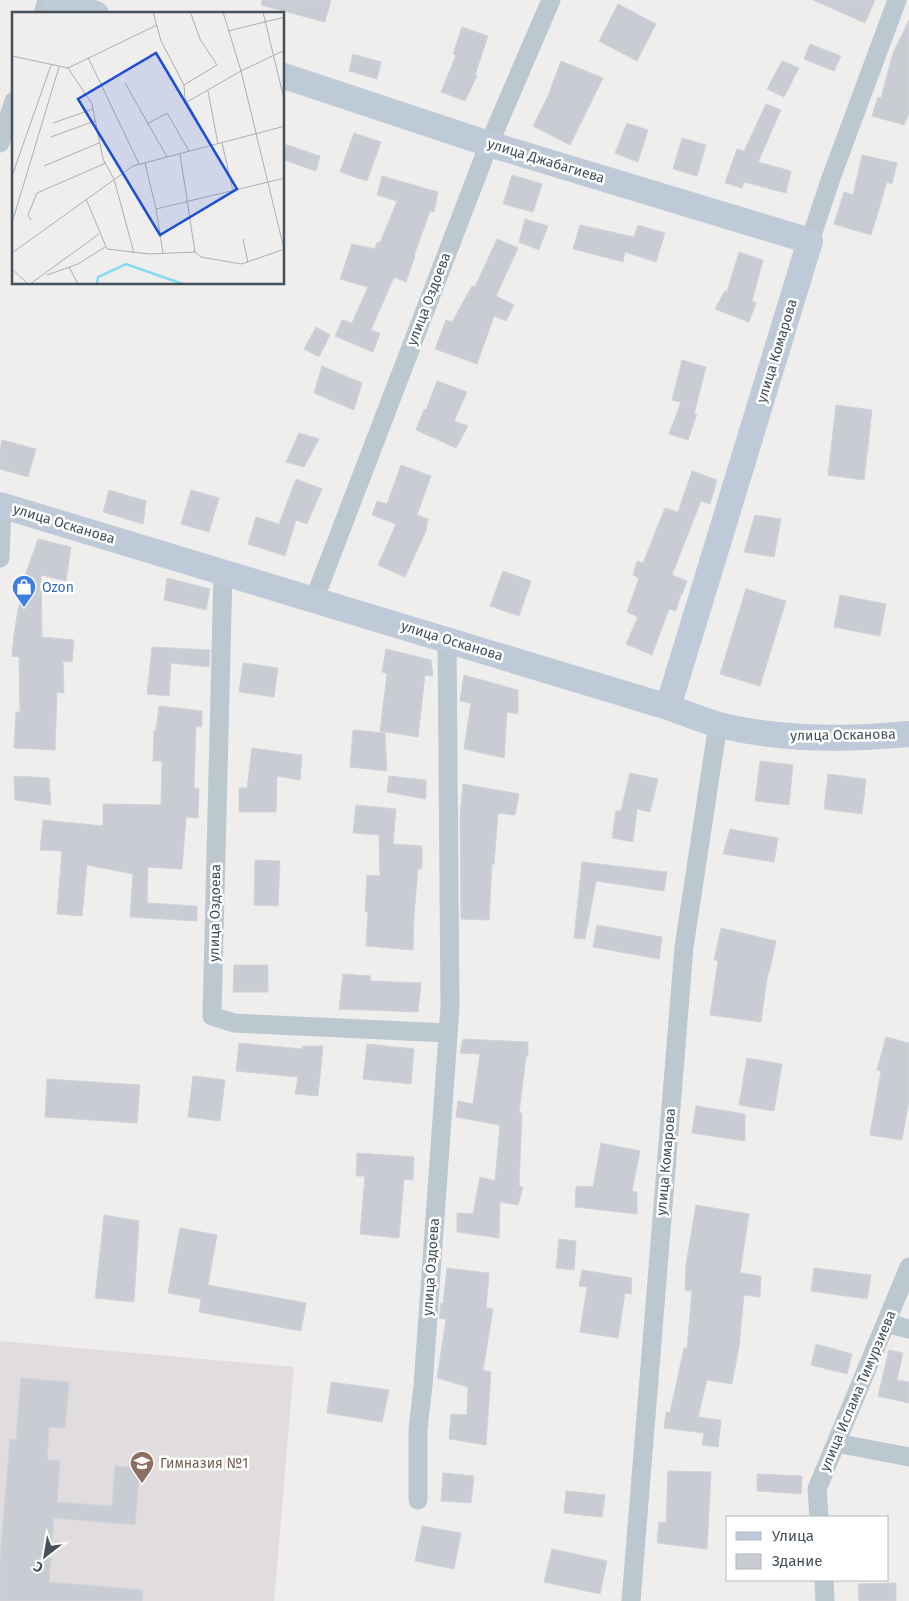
<svg xmlns="http://www.w3.org/2000/svg" width="909" height="1601" viewBox="0 0 909 1601" font-family="'Fira Sans',sans-serif">
  <style>
    .education { fill: #e1dddf }
    .building { fill: #c9ccd2; stroke: #d0d3d9 }
    .lines { fill: none; stroke-linecap: round; stroke-linejoin: round }
    .street { stroke: #bcc8d0; stroke-width: 19 }
    .secondary { stroke: #becad8; stroke-width: 26 }
    .labels { text-anchor: middle; dominant-baseline: central; stroke-width: 5; stroke-linejoin: round; paint-order: stroke }
    .street-label { font-size: 14px; fill: #44515b; stroke: #fff }
    .shop-label { font-size: 14px; fill: #366cbe; stroke: #fff; text-anchor: start }
    .education-label { font-size: 14px; fill: #785e54; stroke: #fff; text-anchor: start }
    .inset-river { fill: none; stroke: #81dbf1; stroke-width: 2.5 }
    .inset-road { fill: none; stroke: #abafb3; stroke-width: 1 }
    .view { fill: #1d4ed8; fill-opacity: 0.15; stroke: #1d4ed8; stroke-width: 2.5 }
    .inset-edge { fill: none; stroke: #44515b; stroke-width: 2.5 }
  </style>
  <rect width="100%" height="100%" fill="#f0eded"/>
  <path class="education" d="M 0,1341 L 294,1367 L 274,1601 L 0,1601 Z"/>
  <path class="building" d="M 262,0 L 331,0 L 325,22 L 261,5 Z
    M 813,0 L 875,0 L 865,23 Z
    M 618,4 L 656,24 L 637,61 L 599,41 Z
    M 909,20 L 909,113 L 904,125 L 872,116 L 878,97 L 881,98 L 893,53 Z
    M 462,27 L 488,36 L 475,75 L 477,76 L 465,101 L 441,92 L 456,55 L 453,54 Z
    M 810,44 L 841,56 L 834,71 L 804,59 Z
    M 353,54 L 381,62 L 377,79 L 349,71 Z
    M 561,61 L 603,78 L 570,145 L 533,126 L 548,96 Z
    M 782,61 L 799,68 L 784,97 L 767,89 Z
    M 766,104 L 781,110 L 758,162 L 791,171 L 786,193 L 744,182 L 742,188 L 725,183 L 737,149 L 744,151 Z
    M 627,123 L 648,130 L 638,162 L 615,153 Z
    M 354,133 L 381,142 L 367,181 L 340,172 Z
    M 682,138 L 706,145 L 697,176 L 673,169 Z
    M 284,144 L 320,156 L 316,171 L 284,160 Z
    M 862,155 L 897,163 L 892,184 L 887,182 L 871,235 L 834,224 L 844,192 L 853,195 Z
    M 512,175 L 542,184 L 533,212 L 503,204 Z
    M 382,176 L 438,192 L 434,212 L 430,211 L 414,256 L 415,256 L 406,282 L 394,277 L 371,330 L 380,333 L 373,352 L 335,336 L 342,320 L 352,323 L 368,287 L 340,279 L 352,244 L 375,249 L 377,242 L 380,243 L 397,201 L 377,195 Z
    M 525,219 L 548,226 L 539,250 L 519,242 Z
    M 580,225 L 634,237 L 638,225 L 665,233 L 656,262 L 625,252 L 623,262 L 573,249 Z
    M 497,239 L 518,248 L 496,296 L 514,305 L 506,321 L 494,316 L 477,364 L 435,349 L 446,320 L 452,322 L 472,286 L 475,287 Z
    M 739,252 L 763,260 L 752,301 L 756,303 L 749,322 L 715,309 L 725,291 L 727,292 Z
    M 316,327 L 330,335 L 319,357 L 304,349 Z
    M 682,360 L 706,367 L 694,414 L 697,414 L 688,440 L 669,434 L 681,402 L 672,400 Z
    M 322,366 L 362,383 L 354,410 L 314,393 Z
    M 437,381 L 467,392 L 454,421 L 468,426 L 456,448 L 416,430 L 424,409 L 426,410 Z
    M 836,405 L 872,410 L 864,480 L 828,475 Z
    M 299,433 L 319,439 L 304,467 L 286,462 Z
    M 2,440 L 36,449 L 28,477 L 0,469 L 0,448 Z
    M 401,465 L 431,476 L 417,515 L 428,519 L 426,531 L 405,577 L 378,565 L 396,524 L 372,515 L 377,501 L 387,504 Z
    M 692,471 L 717,480 L 710,504 L 701,501 L 672,575 L 687,581 L 682,594 L 681,594 L 676,611 L 669,609 L 652,655 L 626,644 L 638,617 L 627,612 L 639,578 L 633,575 L 637,561 L 643,563 L 665,508 L 678,512 Z
    M 296,479 L 322,489 L 307,524 L 296,520 L 285,556 L 248,544 L 256,517 L 279,524 Z
    M 109,490 L 146,501 L 143,524 L 103,512 Z
    M 191,490 L 219,498 L 209,532 L 181,524 Z
    M 755,515 L 781,519 L 774,557 L 744,552 Z
    M 38,539 L 71,547 L 66,581 L 41,575 L 42,637 L 74,640 L 72,662 L 63,661 L 64,693 L 57,692 L 55,750 L 14,748 L 16,712 L 20,712 L 19,657 L 12,656 L 14,634 L 23,581 Z
    M 503,571 L 531,581 L 519,616 L 490,606 Z
    M 167,578 L 210,589 L 206,610 L 164,600 Z
    M 746,589 L 786,601 L 760,686 L 720,674 Z
    M 840,595 L 886,604 L 880,636 L 834,627 Z
    M 152,647 L 210,650 L 209,667 L 171,663 L 169,696 L 147,694 Z
    M 386,649 L 431,660 L 433,676 L 425,675 L 418,737 L 380,731 L 387,674 L 382,672 Z
    M 243,663 L 278,668 L 274,697 L 239,692 Z
    M 464,675 L 518,690 L 518,714 L 507,712 L 504,758 L 464,749 L 471,703 L 460,701 Z
    M 159,706 L 202,711 L 202,727 L 196,726 L 194,788 L 199,788 L 198,818 L 186,817 L 182,869 L 148,867 L 147,903 L 197,906 L 197,921 L 130,917 L 133,874 L 87,865 L 82,916 L 57,914 L 62,851 L 40,850 L 43,820 L 103,826 L 103,804 L 161,805 L 162,761 L 153,761 L 154,730 L 156,730 Z
    M 353,730 L 385,733 L 387,771 L 350,767 Z
    M 252,748 L 302,755 L 300,780 L 277,776 L 276,812 L 239,812 L 239,788 L 247,788 Z
    M 760,761 L 793,765 L 789,805 L 755,801 Z
    M 630,773 L 658,779 L 650,812 L 637,809 L 633,842 L 612,838 L 616,811 L 621,811 Z
    M 828,774 L 866,779 L 862,814 L 824,809 Z
    M 14,776 L 49,778 L 51,805 L 15,800 Z
    M 389,776 L 426,780 L 426,799 L 387,792 Z
    M 463,784 L 519,794 L 515,815 L 498,813 L 494,864 L 492,864 L 489,920 L 461,919 L 460,815 Z
    M 356,805 L 396,809 L 393,844 L 422,846 L 422,869 L 418,869 L 414,915 L 413,950 L 366,946 L 368,912 L 365,911 L 367,875 L 380,876 L 379,835 L 353,833 Z
    M 730,829 L 778,838 L 774,862 L 723,854 Z
    M 255,860 L 280,861 L 278,906 L 254,905 Z
    M 582,862 L 667,872 L 664,891 L 596,881 L 585,939 L 574,938 Z
    M 597,925 L 662,937 L 659,959 L 593,947 Z
    M 721,928 L 776,941 L 769,973 L 768,972 L 761,1022 L 710,1015 L 718,961 L 714,960 Z
    M 234,965 L 268,965 L 268,992 L 233,992 Z
    M 343,974 L 371,976 L 370,981 L 421,983 L 418,1012 L 339,1009 Z
    M 886,1037 L 909,1043 L 909,1101 L 902,1140 L 870,1135 L 881,1071 L 877,1070 Z
    M 463,1039 L 528,1042 L 528,1056 L 526,1056 L 519,1113 L 522,1113 L 519,1186 L 523,1187 L 518,1205 L 500,1202 L 499,1238 L 457,1232 L 457,1213 L 473,1214 L 480,1177 L 495,1181 L 500,1125 L 456,1117 L 458,1101 L 473,1104 L 480,1054 L 460,1053 Z
    M 239,1043 L 302,1049 L 303,1046 L 323,1046 L 318,1096 L 295,1094 L 298,1077 L 236,1071 Z
    M 367,1044 L 414,1049 L 411,1084 L 363,1079 Z
    M 747,1058 L 782,1064 L 774,1111 L 739,1105 Z
    M 193,1076 L 225,1080 L 220,1121 L 188,1117 Z
    M 47,1079 L 140,1085 L 137,1123 L 45,1117 Z
    M 696,1106 L 745,1114 L 745,1141 L 692,1133 Z
    M 601,1143 L 640,1151 L 632,1191 L 637,1192 L 637,1214 L 575,1207 L 576,1186 L 593,1187 Z
    M 357,1153 L 414,1157 L 413,1180 L 404,1179 L 399,1238 L 360,1234 L 365,1176 L 356,1176 Z
    M 696,1205 L 749,1214 L 740,1273 L 761,1276 L 760,1297 L 744,1295 L 739,1346 L 732,1384 L 707,1380 L 698,1417 L 721,1420 L 718,1447 L 702,1445 L 704,1433 L 664,1428 L 666,1412 L 670,1413 L 684,1348 L 687,1348 L 692,1291 L 685,1290 L 686,1265 Z
    M 104,1215 L 139,1221 L 134,1302 L 95,1298 Z
    M 180,1228 L 217,1235 L 208,1285 L 306,1303 L 301,1331 L 199,1312 L 201,1299 L 168,1293 Z
    M 559,1239 L 576,1241 L 574,1270 L 556,1268 Z
    M 447,1268 L 489,1273 L 486,1308 L 493,1309 L 483,1370 L 491,1372 L 486,1445 L 449,1439 L 451,1414 L 467,1415 L 468,1387 L 437,1378 L 446,1319 L 439,1318 L 441,1303 L 443,1304 Z
    M 814,1268 L 871,1275 L 867,1299 L 811,1291 Z
    M 582,1270 L 632,1278 L 631,1294 L 625,1293 L 618,1338 L 580,1332 L 587,1287 L 579,1286 Z
    M 816,1344 L 852,1354 L 847,1374 L 811,1365 Z
    M 889,1350 L 903,1353 L 897,1380 L 909,1382 L 909,1403 L 878,1396 Z
    M 21,1378 L 69,1382 L 65,1428 L 49,1427 L 47,1459 L 60,1461 L 57,1502 L 112,1506 L 115,1466 L 140,1468 L 135,1525 L 54,1518 L 49,1582 L 143,1590 L 142,1601 L 0,1601 L 0,1559 L 10,1439 L 16,1440 Z
    M 331,1382 L 389,1390 L 382,1422 L 327,1413 Z
    M 668,1471 L 711,1472 L 707,1549 L 657,1543 L 659,1522 L 666,1523 Z
    M 443,1473 L 474,1476 L 471,1503 L 441,1501 Z
    M 757,1474 L 802,1476 L 801,1494 L 757,1491 Z
    M 566,1491 L 605,1495 L 602,1517 L 564,1513 Z
    M 422,1526 L 461,1533 L 454,1569 L 415,1561 Z
    M 552,1549 L 607,1561 L 600,1594 L 544,1582 Z
    M 896,1583 L 896,1601 L 859,1601 L 858,1584 Z"/>
  <g class="lines">
    <path class="street" d="M 43,14 L 47,0
      M 0,143 L 14,101
      M 810,241 L 831,178 L 897,0
      M 0,558 L 2,505
      M 223,572 L 212,1016 L 234,1023 L 448,1033
      M 314,600 L 489,144 L 551,0
      M 886,1323 L 909,1329
      M 836,1443 L 909,1457
      M 418,1500 L 418,1429 L 423,1386 L 450,1007 L 447,639
      M 819,1517 L 817,1489 L 909,1267
      M 824,1580 L 825,1601
      M 631,1601 L 684,947 L 718,724"/>
    <path class="secondary" d="M 54,0 L 96,14
      M 284,76 L 489,144 L 810,241 L 668,707
      M 0,505 L 668,707 C 685,713 701,720 719,725 C 780,740 846,740 909,734"/>
  </g>
  <defs>
    <symbol id="shop-pin" viewBox="-11 -11 22 30"><path d="M0 17L-7.5 6A9.5 9.5 0 1 1 7.5 6Z" fill="#3f7fe0" stroke="#fff"/><path d="M-5-2.5h2.3a2.7 3.5 0 0 1 5.4 0H5L5.5 6h-11ZM-1.5-2.5h3a1.5 2.3 0 0 0-3 0Z" fill="#fff"/></symbol>
    <symbol id="school-pin" viewBox="-11 -11 22 30"><path d="M0 17L-7.5 6A9.5 9.5 0 1 1 7.5 6Z" fill="#8d6e63" stroke="#fff"/><path d="M0-5L7-2L0 1L-7-2ZM-4 1L0 2.5L4 1V4Q0 6-4 4Z" fill="#fff"/></symbol>
  </defs>
  <g fill-rule="evenodd">
    <use href="#shop-pin" x="10" y="573" width="28" height="38"/>
    <use href="#school-pin" x="128" y="1449" width="28" height="38"/>
  </g>
  <g class="labels">
    <g class="street-label">
      <text transform="translate(546 161) rotate(17)">улица Джабагиева</text>
      <text transform="translate(429 299) rotate(-69)">улица Оздоева</text>
      <text transform="translate(777 351) rotate(-73)">улица Комарова</text>
      <text transform="translate(64 524) rotate(17)">улица Осканова</text>
      <text transform="translate(452 641) rotate(17)">улица Осканова</text>
      <text transform="translate(843 735) rotate(-1)">улица Осканова</text>
      <text transform="translate(215 913) rotate(-89)">улица Оздоева</text>
      <text transform="translate(666 1162) rotate(-85)">улица Комарова</text>
      <text transform="translate(431 1267) rotate(-86)">улица Оздоева</text>
      <text transform="translate(858 1391) rotate(-67)">улица Ислама Тимурзиева</text>
    </g>
    <g class="shop-label">
      <text x="42" y="587">Ozon</text>
    </g>
    <g class="education-label">
      <text x="160" y="1463">Гимназия №1</text>
    </g>
  </g>
  <g transform="translate(12 12)">
    <rect width="272" height="272" fill="#f0eded"/>
    <path class="inset-river" d="M 85,272 L 86,265 L 114,252 L 171,272"/>
    <path class="inset-road" d="M 141,0 L 149,29 L 172,73 L 173,86 L 199,134M 211,0 L 229,59 L 272,237M 251,0 L 273,91M 216,19 L 273,5M 0,44 L 56,56M 76,45 L 127,152M 56,56 L 80,92 L 91,147 L 102,167 L 122,241M 56,56 L 145,13M 113,71 L 155,145M 172,73 L 205,53 L 188,27 L 179,2M 196,79 L 206,132M 175,90 L 229,59 L 273,38M 41,111 L 81,97M 135,112 L 155,101 L 177,139M 39,125 L 83,109M 210,131 L 221,179M 168,142 L 183,240M 133,151 L 144,197 L 273,166M 32,154 L 87,131M 0,164 L 39,53M 74,187 L 95,237 L 137,242 L 183,240M 144,197 L 151,241M 19,208 L 16,203 L 25,181 L 94,151M 0,211 L 47,55M 231,227 L 236,251M 183,240 L 189,245 L 229,252 L 273,237M 0,241 L 121,154 L 273,114M 57,255 L 66,272M 0,257 L 16,272M 35,263 L 66,252 L 93,235M 18,272 L 87,222"/>
    <path class="view" d="M 144,41 L 225,177 L 148,223 L 66,87 Z"/>
    <rect width="272" height="272" class="inset-edge"/>
  </g>
  <rect x="726" y="1516" width="162" height="65" fill="#ffffff" stroke="#b4b9bd"/>
  <rect x="736" y="1532" width="25" height="8" fill="#becad8" stroke="#b4b9bd"/>
  <text x="772" y="1541" font-size="15" fill="#44515b">Улица</text>
  <rect x="736" y="1554" width="25" height="15" fill="#c9ccd2" stroke="#b4b9bd"/>
  <text x="772" y="1566" font-size="15" fill="#44515b">Здание</text>
  <g transform="translate(45 1556) rotate(211)" stroke="#ffffff" stroke-width="4" paint-order="stroke">
  <path d="M0-4L9 19L0 12L-9 19Z" fill="#44515b"/>
  <text y="-8" font-size="14" font-weight="bold" text-anchor="middle" fill="#44515b">С</text>
  </g>
</svg>
